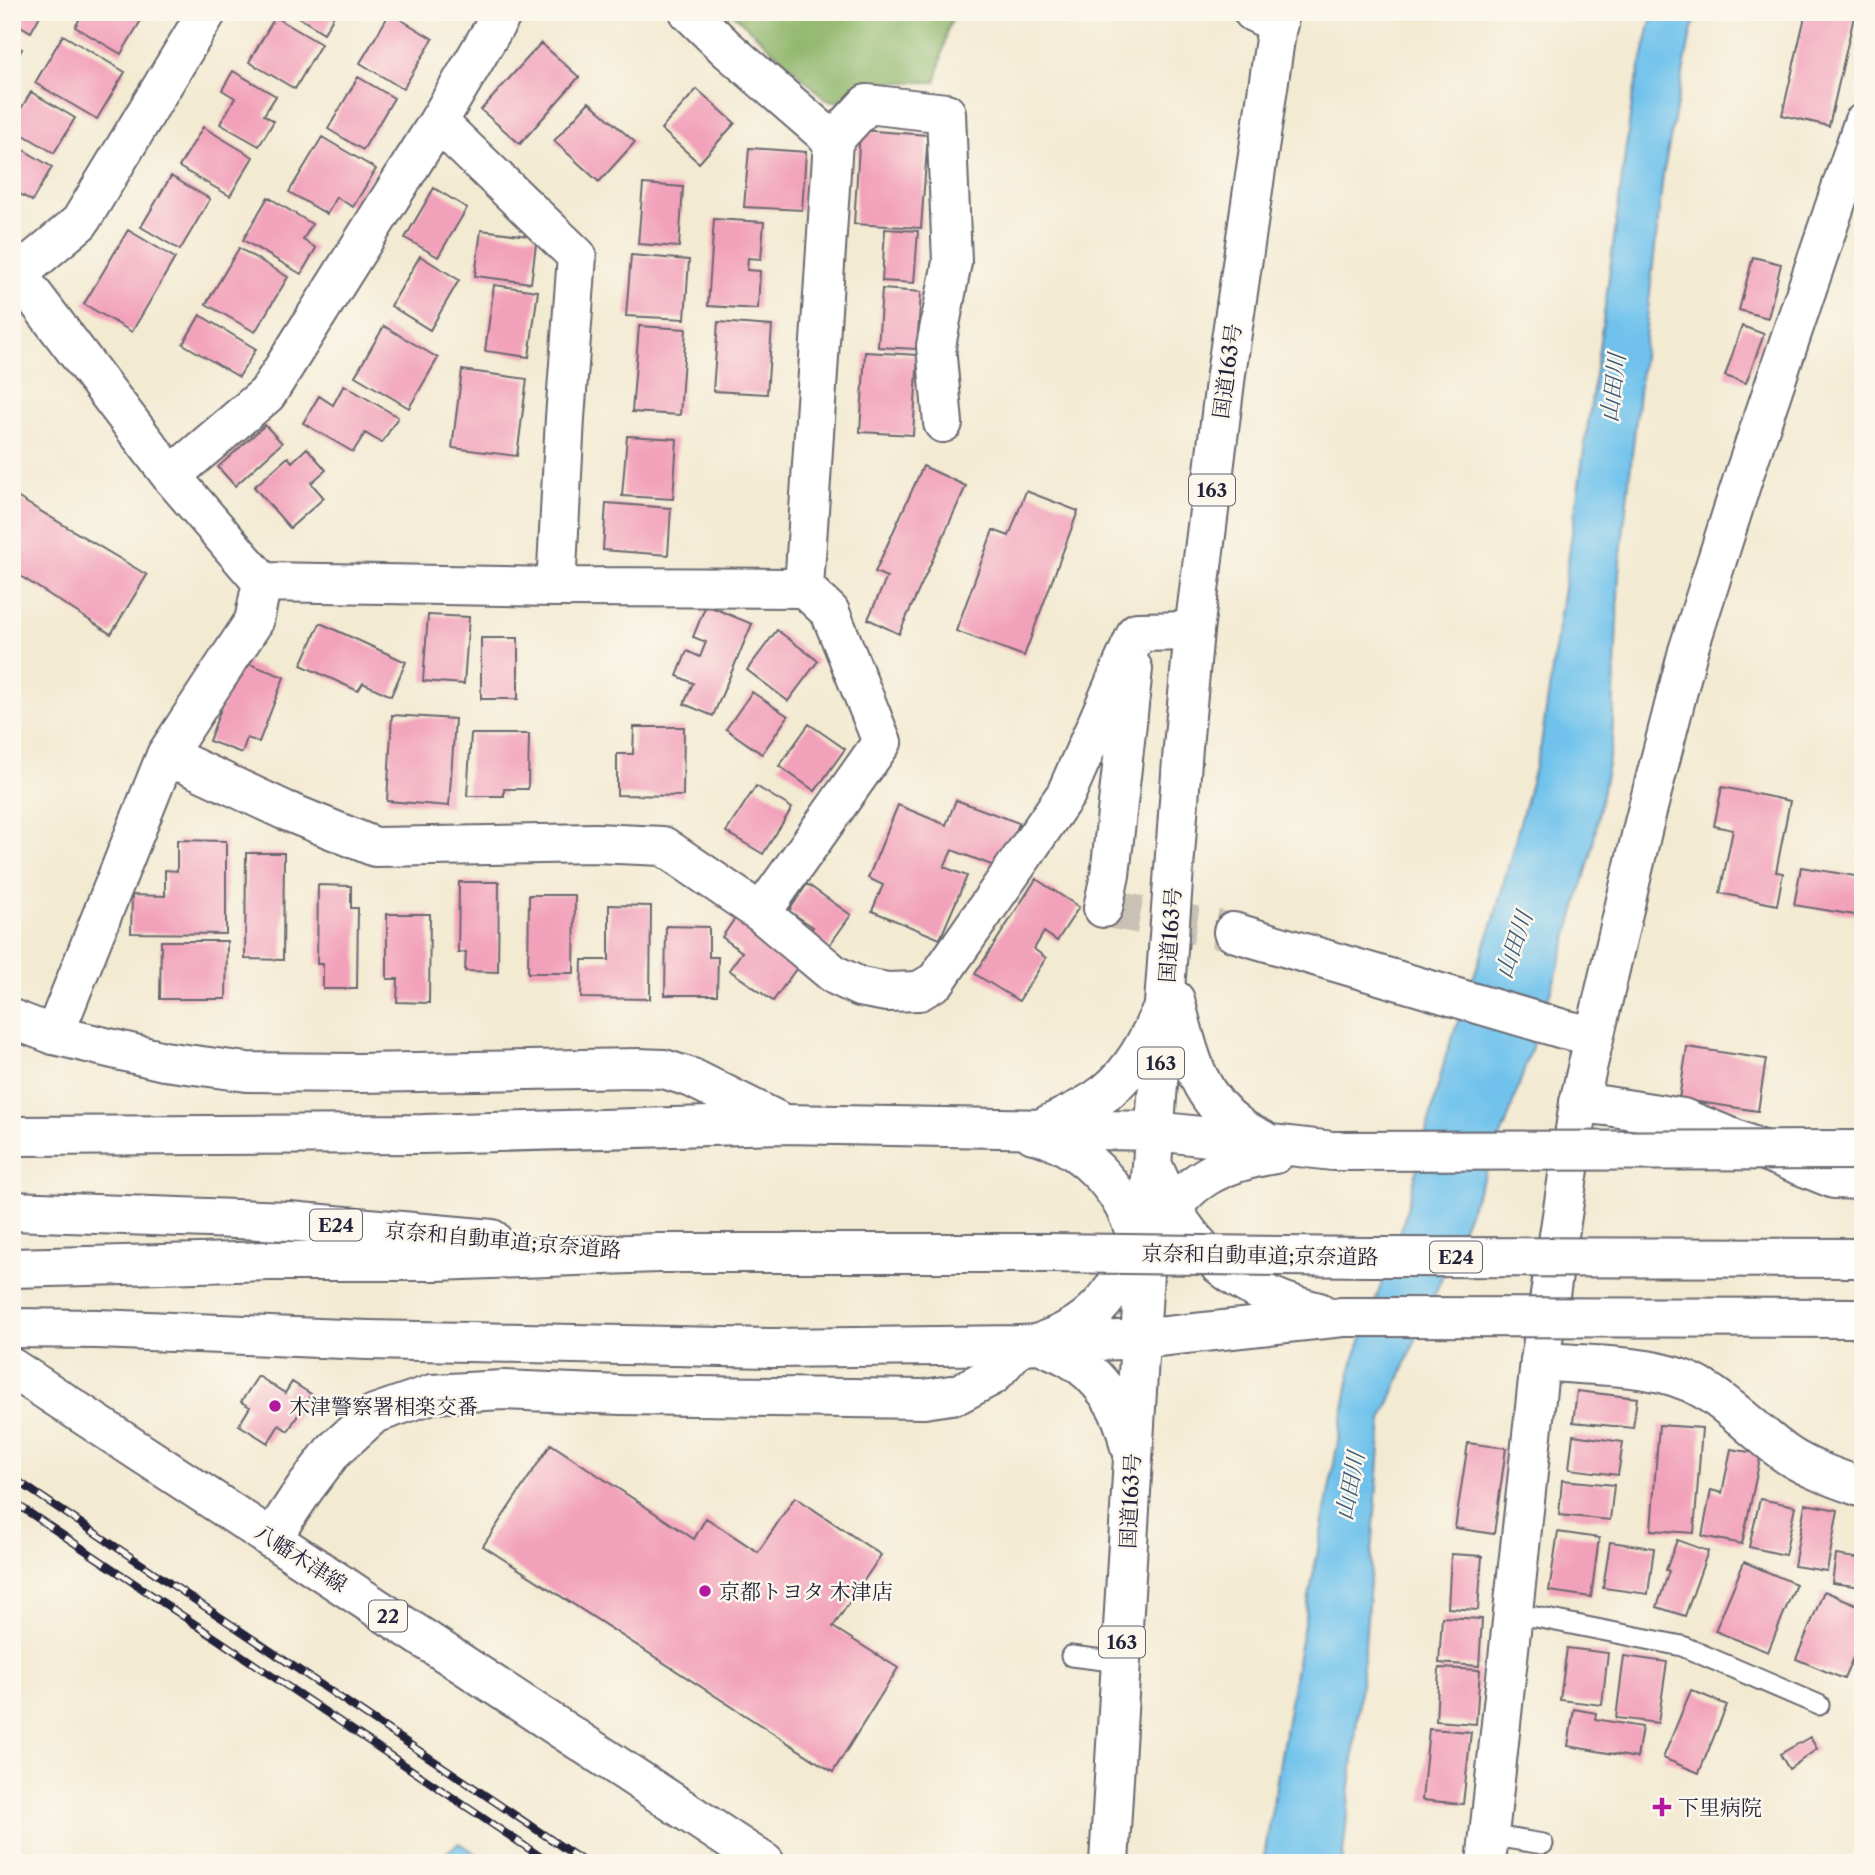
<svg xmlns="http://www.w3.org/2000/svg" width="1875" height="1875" viewBox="0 0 1875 1875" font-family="'Libre Caslon Text','Noto Serif JP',serif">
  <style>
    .forest { fill: #92b86e; stroke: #5a6d54; stroke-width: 2 }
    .water { fill: #70c2ec; stroke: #497294; stroke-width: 2 }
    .building { fill: #f2a1ba }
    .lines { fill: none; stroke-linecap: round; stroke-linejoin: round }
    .street-tunnel { stroke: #c9c2b4; stroke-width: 38; stroke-dasharray: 38 19; stroke-linecap: butt }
    .lane-casing { stroke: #6b6870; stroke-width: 23 }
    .street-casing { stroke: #6b6870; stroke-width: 42 }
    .secondary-casing { stroke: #6b6870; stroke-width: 42 }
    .primary-casing { stroke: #6b6870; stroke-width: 42 }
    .highway-casing { stroke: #6b6870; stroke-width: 42 }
    .lane { stroke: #fff; stroke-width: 19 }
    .street { stroke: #fff; stroke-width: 38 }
    .secondary { stroke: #fff; stroke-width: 38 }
    .primary { stroke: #fff; stroke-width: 38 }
    .highway { stroke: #fff; stroke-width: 38 }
    .rail-casing { stroke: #22223b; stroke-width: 8 }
    .rail { stroke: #fbf7ec; stroke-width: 5; stroke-dasharray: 16; stroke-linecap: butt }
    .highway-bridge-casing { stroke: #6b6870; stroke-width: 42; stroke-linecap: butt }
    .highway-bridge { stroke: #fff; stroke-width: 38 }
    .poi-dot { fill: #b5179e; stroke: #fbf7ec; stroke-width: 2.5 }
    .labels { text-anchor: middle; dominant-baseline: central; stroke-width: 5; stroke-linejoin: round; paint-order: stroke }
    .shield { fill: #fbf7ec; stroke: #636270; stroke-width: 2 }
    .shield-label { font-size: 19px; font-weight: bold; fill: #22223b }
    .street-label { font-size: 21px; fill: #22223b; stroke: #fbf7ec }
    .poi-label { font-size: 21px; fill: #22223b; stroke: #fbf7ec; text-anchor: start }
    .water-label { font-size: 23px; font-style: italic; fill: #3d5a79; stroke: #fbf7ec }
  </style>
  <rect width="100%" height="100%" fill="#fbf7ec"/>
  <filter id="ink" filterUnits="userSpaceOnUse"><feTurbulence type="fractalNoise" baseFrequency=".0143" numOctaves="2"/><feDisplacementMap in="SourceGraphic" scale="14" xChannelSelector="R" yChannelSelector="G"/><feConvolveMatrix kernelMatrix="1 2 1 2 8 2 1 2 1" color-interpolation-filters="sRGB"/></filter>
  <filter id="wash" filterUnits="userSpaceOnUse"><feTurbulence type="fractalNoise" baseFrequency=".00686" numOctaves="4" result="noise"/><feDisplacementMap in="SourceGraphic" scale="28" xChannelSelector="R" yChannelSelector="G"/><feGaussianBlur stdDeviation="1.57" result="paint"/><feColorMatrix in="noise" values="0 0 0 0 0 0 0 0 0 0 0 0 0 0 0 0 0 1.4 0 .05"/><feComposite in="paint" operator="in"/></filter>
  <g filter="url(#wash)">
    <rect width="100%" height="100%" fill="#f3ead2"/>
    <path class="forest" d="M 731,12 L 956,12 L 948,28 L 936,82 L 882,82 L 865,85 L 843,102 L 827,100 Z"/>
    <path class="water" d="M 1653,12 L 1701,12 L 1692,28 L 1663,175 L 1619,572 L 1612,741 L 1591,855 L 1557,972 L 1506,1124 L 1382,1420 L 1365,1645 L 1342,1863 L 1263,1863 L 1295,1673 L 1352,1366 L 1403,1224 L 1446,1055 L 1494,919 L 1541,745 L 1605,307 L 1632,102 Z
      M 459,1843 L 492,1863 L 433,1863 Z"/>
    <g id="blocks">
      <path class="building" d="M 12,12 L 42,12 L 31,32 L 12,21 Z
        M 84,12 L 146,12 L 121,54 L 75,27 Z
        M 290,12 L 336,12 L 324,33 Z
        M 1806,12 L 1855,12 L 1829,126 L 1782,115 Z
        M 390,13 L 433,39 L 403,89 L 360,63 Z
        M 275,17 L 321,44 L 295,89 L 249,62 Z
        M 63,35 L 125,72 L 97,119 L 35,83 Z
        M 12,43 L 22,49 L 12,67 Z
        M 541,43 L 579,77 L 520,144 L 481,110 Z
        M 233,71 L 276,96 L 264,115 L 274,121 L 259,146 L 220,124 L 235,98 L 222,90 Z
        M 358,77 L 394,98 L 363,150 L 328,129 Z
        M 697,89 L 735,123 L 699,163 L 661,129 Z
        M 31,92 L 75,118 L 54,153 L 12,128 L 12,124 Z
        M 589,102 L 635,142 L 599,182 L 554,141 Z
        M 203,127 L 253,157 L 230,196 L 179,167 Z
        M 860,130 L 928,135 L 921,228 L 854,224 Z
        M 322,137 L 376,169 L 353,207 L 336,197 L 327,214 L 289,192 Z
        M 12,143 L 52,167 L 32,201 L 12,189 Z
        M 749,148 L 806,152 L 802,210 L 744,207 Z
        M 171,176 L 210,199 L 180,250 L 141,227 Z
        M 643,184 L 683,187 L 679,247 L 638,244 Z
        M 434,188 L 467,208 L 438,257 L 405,238 Z
        M 268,197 L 312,224 L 303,240 L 316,248 L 301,274 L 243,240 Z
        M 714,219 L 764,222 L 761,259 L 748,258 L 747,270 L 760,271 L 758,309 L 708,306 Z
        M 885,229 L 918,231 L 914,283 L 882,281 Z
        M 128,230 L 175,258 L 132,332 L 84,304 Z
        M 481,230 L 537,237 L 531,283 L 475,276 Z
        M 239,248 L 288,277 L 255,332 L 206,304 Z
        M 631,255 L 689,260 L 685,319 L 626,316 Z
        M 420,256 L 459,280 L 430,330 L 391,306 Z
        M 1753,257 L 1781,264 L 1768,318 L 1739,310 Z
        M 494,285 L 538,291 L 529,357 L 485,351 Z
        M 882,289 L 921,292 L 917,349 L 878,347 Z
        M 200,315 L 256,349 L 239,377 L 183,344 Z
        M 718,322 L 772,326 L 767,394 L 713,391 Z
        M 384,326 L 438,358 L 409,408 L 355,376 Z
        M 639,326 L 686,329 L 680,415 L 632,412 Z
        M 1742,326 L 1764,334 L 1746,383 L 1725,376 Z
        M 865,352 L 918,355 L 913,435 L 860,432 Z
        M 462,370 L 527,379 L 517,456 L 452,448 Z
        M 344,385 L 398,417 L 382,443 L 365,433 L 353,452 L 303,423 L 319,396 L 333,405 Z
        M 265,425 L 282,443 L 235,486 L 218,467 Z
        M 627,436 L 677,439 L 673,499 L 622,496 Z
        M 307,448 L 326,470 L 311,483 L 324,498 L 290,528 L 254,487 L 288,457 L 292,462 Z
        M 923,466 L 966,486 L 899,634 L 868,619 L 887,577 L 875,572 Z
        M 1026,491 L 1078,511 L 1024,656 L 956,631 L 993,530 L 1009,536 Z
        M 12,494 L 147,575 L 111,634 L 14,572 L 12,575 Z
        M 606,503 L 671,508 L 668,555 L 603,550 Z
        M 706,605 L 752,624 L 713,716 L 684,704 L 693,683 L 677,676 L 687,651 L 700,657 L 706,642 L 693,637 Z
        M 428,615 L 469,617 L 464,684 L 423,681 Z
        M 320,623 L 406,662 L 391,696 L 363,683 L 358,691 L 301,665 Z
        M 777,630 L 818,661 L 788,701 L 747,670 Z
        M 481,638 L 518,638 L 518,699 L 481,699 Z
        M 244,662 L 284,677 L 259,742 L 247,738 L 242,753 L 209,741 L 236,669 Z
        M 752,692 L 788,716 L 762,754 L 726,729 Z
        M 392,715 L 455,719 L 449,806 L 387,801 Z
        M 809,724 L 845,749 L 815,791 L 779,766 Z
        M 634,727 L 684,727 L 683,796 L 617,795 L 617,754 L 633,754 Z
        M 471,734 L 529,734 L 528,789 L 504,789 L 504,796 L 467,796 Z
        M 756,786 L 792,808 L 763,854 L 726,832 Z
        M 1722,787 L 1790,801 L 1776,872 L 1783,873 L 1777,905 L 1720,893 L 1733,830 L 1714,826 Z
        M 956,800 L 1019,823 L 1002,869 L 952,850 L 944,867 L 967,876 L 940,939 L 872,911 L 883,885 L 868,878 L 898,805 L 946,825 Z
        M 177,840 L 226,841 L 226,934 L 131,933 L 132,895 L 165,896 L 165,870 L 177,871 Z
        M 246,853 L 284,853 L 283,960 L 245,959 Z
        M 1801,867 L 1861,877 L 1855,915 L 1794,905 Z
        M 1036,879 L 1079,907 L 1057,941 L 1044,932 L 1034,949 L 1046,958 L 1019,1001 L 975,974 Z
        M 459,882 L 499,882 L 498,972 L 465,971 L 466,952 L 458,953 Z
        M 807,884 L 851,915 L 828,947 L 808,934 L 813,927 L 789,911 Z
        M 318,885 L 351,886 L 351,908 L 358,908 L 357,989 L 323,989 L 323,964 L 317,964 Z
        M 529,895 L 575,895 L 574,973 L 528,973 Z
        M 609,905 L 651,906 L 650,999 L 581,998 L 582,960 L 609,960 Z
        M 387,914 L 430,914 L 429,1003 L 397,1002 L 398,979 L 387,979 Z
        M 736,917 L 801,962 L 773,1001 L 729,970 L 742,952 L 722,937 Z
        M 666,926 L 709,927 L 709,957 L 718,957 L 717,995 L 665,995 Z
        M 161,941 L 227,941 L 226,999 L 160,999 Z
        M 1687,1047 L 1766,1059 L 1758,1111 L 1679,1099 Z
        M 258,1376 L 285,1393 L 292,1382 L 311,1394 L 288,1431 L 279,1425 L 268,1443 L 239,1425 L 250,1407 L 241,1402 Z
        M 1577,1391 L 1637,1398 L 1633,1428 L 1573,1422 Z
        M 1659,1425 L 1702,1428 L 1694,1533 L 1651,1530 Z
        M 1573,1435 L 1623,1442 L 1618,1475 L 1569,1469 Z
        M 1468,1443 L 1506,1448 L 1494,1534 L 1455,1528 Z
        M 551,1444 L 694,1539 L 706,1518 L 758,1552 L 795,1497 L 881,1555 L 833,1627 L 898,1668 L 833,1772 L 483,1546 Z
        M 1731,1449 L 1761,1454 L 1742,1544 L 1702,1536 L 1711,1490 L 1722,1493 Z
        M 1562,1480 L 1614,1485 L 1610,1520 L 1559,1515 Z
        M 1760,1499 L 1795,1506 L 1785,1555 L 1749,1547 Z
        M 1805,1504 L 1838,1510 L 1827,1571 L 1794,1566 Z
        M 1558,1532 L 1599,1538 L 1591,1597 L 1549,1591 Z
        M 1677,1540 L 1708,1551 L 1685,1616 L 1657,1607 L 1669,1571 L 1666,1570 Z
        M 1610,1542 L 1654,1548 L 1648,1594 L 1603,1588 Z
        M 1451,1554 L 1482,1556 L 1478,1610 L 1448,1608 Z
        M 1836,1555 L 1863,1559 L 1862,1587 L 1832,1583 Z
        M 1744,1562 L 1796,1584 L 1768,1652 L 1715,1631 Z
        M 1824,1591 L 1863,1607 L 1863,1634 L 1844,1679 L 1796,1659 Z
        M 1442,1617 L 1482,1619 L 1479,1666 L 1439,1663 Z
        M 1567,1648 L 1608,1653 L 1602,1705 L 1560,1700 Z
        M 1624,1656 L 1667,1662 L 1658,1723 L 1616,1718 Z
        M 1439,1668 L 1480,1670 L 1476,1724 L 1436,1721 Z
        M 1691,1690 L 1727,1705 L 1699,1773 L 1663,1758 Z
        M 1574,1709 L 1596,1713 L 1595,1719 L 1642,1727 L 1637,1758 L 1568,1746 Z
        M 1429,1729 L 1471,1732 L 1463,1804 L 1422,1800 Z
        M 1810,1737 L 1817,1749 L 1789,1769 L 1780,1754 Z"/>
    </g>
  </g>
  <g filter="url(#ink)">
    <use href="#blocks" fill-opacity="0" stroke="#6b6870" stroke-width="2"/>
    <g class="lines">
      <path class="street-tunnel" d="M 1103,908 L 1233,932"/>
      <defs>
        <path id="lane" d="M 1513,1615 L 1536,1617 L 1682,1646 L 1819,1705
          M 1071,1656 L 1120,1662
          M 1488,1835 L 1543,1844"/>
        <path id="street" d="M 689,12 L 726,48 L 833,141 L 804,588
          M 1253,12 L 1278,24
          M 438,122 L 577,256 L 565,418 L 556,587
          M 833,141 L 867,104 L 946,113 L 952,262 L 936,346 L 943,423
          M 12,267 L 171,476 L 262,582 L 556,587 L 804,588 L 830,612 L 882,742 L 761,913 L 663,846 L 595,843 L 375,847 L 284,810 L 166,755
          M 18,274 L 80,222 L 207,12
          M 171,476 L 267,394 L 438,122 L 503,12
          M 1103,908 L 1110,875 L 1133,669
          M 761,913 L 835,975 L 860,987 L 887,992 L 919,991 L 936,981 L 1066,794 L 1137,632 L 1194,631
          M 1233,932 L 1563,1029 L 1594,1036
          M 54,1035 L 166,755 L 254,621 L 262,582
          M 1579,1103 L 1607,1106 L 1683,1118 L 1834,1179 L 1863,1180
          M 1540,1361 C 1591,1367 1658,1362 1703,1389 C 1733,1407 1760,1436 1789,1456 C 1811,1470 1838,1479 1863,1488"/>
        <path id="secondary" d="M 12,1019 L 54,1035 L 164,1061 L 247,1072 L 359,1073 L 638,1068 L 664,1069 L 692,1078 L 784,1124
          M 271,1539 L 305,1488 L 333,1451 L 374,1414 L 432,1394 L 503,1390 L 621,1395 L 924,1399 L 958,1394 L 992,1376 L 1020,1345
          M 1486,1863 L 1540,1361 L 1579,1103 L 1643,827 L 1688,651 L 1745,472 L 1863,123"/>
        <path id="primary" d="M 12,1368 L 765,1863"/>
        <path id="highway" d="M 1175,1000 C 1188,1049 1195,1095 1240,1127 C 1247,1133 1256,1136 1264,1141
          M 1044,1127 C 1061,1118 1081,1110 1097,1099 C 1126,1080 1145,1048 1158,1017
          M 1033,1134 C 1081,1144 1121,1187 1135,1233 C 1137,1240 1138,1247 1140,1254
          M 12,1136 L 423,1134 L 784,1124 L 1156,1131 L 1333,1151
          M 1153,1166 C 1162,1185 1170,1207 1182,1224 C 1216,1273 1263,1299 1319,1312
          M 12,1211 L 289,1221 L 492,1239
          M 1162,1229 C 1182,1179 1226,1162 1275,1154
          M 12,1268 L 269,1261 L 437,1261 L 658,1253 L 1050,1253
          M 12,1328 L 98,1329 L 368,1340 L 772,1348 L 1020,1345 L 1139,1339 L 1343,1317
          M 1046,1340 C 1097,1322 1120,1288 1137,1238
          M 1038,1343 C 1048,1348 1058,1352 1068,1357 C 1099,1374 1123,1409 1129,1444
          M 1109,1863 L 1144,1273 L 1183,747 L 1194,631 L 1226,374 L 1279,12"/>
      </defs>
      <use href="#lane" class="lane-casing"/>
      <use href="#street" class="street-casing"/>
      <use href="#secondary" class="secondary-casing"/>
      <use href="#primary" class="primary-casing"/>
      <use href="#highway" class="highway-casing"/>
      <use href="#lane" class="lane"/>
      <use href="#street" class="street"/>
      <use href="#secondary" class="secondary"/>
      <use href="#primary" class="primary"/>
      <use href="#highway" class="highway"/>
      <defs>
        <path id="rail" d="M 12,1477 L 586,1863
          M 12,1501 L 550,1863"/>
      </defs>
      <use href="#rail" class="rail-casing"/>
      <use href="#rail" class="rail"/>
      <defs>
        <path id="highway-bridge" d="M 1333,1151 L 1863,1150
          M 1050,1253 L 1366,1257 L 1863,1258
          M 1343,1317 L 1863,1318"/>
      </defs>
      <use href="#highway-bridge" class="highway-bridge-casing"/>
      <use href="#highway-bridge" class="highway-bridge"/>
    </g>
  </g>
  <g class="poi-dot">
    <circle cx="275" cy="1406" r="7"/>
    <circle cx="705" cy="1591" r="7"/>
    <path d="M1658.5 1796.5h7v7h7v7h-7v7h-7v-7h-7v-7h7z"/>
  </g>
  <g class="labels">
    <g class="shield">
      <rect x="1189" y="474.5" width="46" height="31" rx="5"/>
      <rect x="1138" y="1047.5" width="46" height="31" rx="5"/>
      <rect x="310" y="1209.5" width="52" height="31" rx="5"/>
      <rect x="1430" y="1241.5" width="52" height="31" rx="5"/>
      <rect x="369" y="1600.5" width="38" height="31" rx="5"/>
      <rect x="1099" y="1626.5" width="46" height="31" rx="5"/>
    </g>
    <g class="shield-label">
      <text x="1212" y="490">163</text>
      <text x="1161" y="1063">163</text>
      <text x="336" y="1225">E24</text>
      <text x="1456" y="1257">E24</text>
      <text x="388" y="1616">22</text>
      <text x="1122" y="1642">163</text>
    </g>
    <g class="street-label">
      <text transform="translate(1227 371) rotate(-82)">国道163号</text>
      <text transform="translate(1170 935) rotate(-86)">国道163号</text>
      <text transform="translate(503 1240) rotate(5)">京奈和自動車道;京奈道路</text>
      <text transform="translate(1260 1255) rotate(1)">京奈和自動車道;京奈道路</text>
      <text transform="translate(1130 1501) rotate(-87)">国道163号</text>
      <text transform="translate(301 1558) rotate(33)">八幡木津線</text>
    </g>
    <g class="poi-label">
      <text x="289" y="1406">木津警察署相楽交番</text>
      <text x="719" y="1591">京都トヨタ 木津店</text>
      <text x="1678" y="1807">下里病院</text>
    </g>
    <g class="water-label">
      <text transform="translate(1613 388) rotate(-83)">山田川</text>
      <text transform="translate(1514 945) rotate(-71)">山田川</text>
      <text transform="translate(1350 1486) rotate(-79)">山田川</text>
    </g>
  </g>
  <rect width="1875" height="1875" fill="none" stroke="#fbf7ec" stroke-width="42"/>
</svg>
